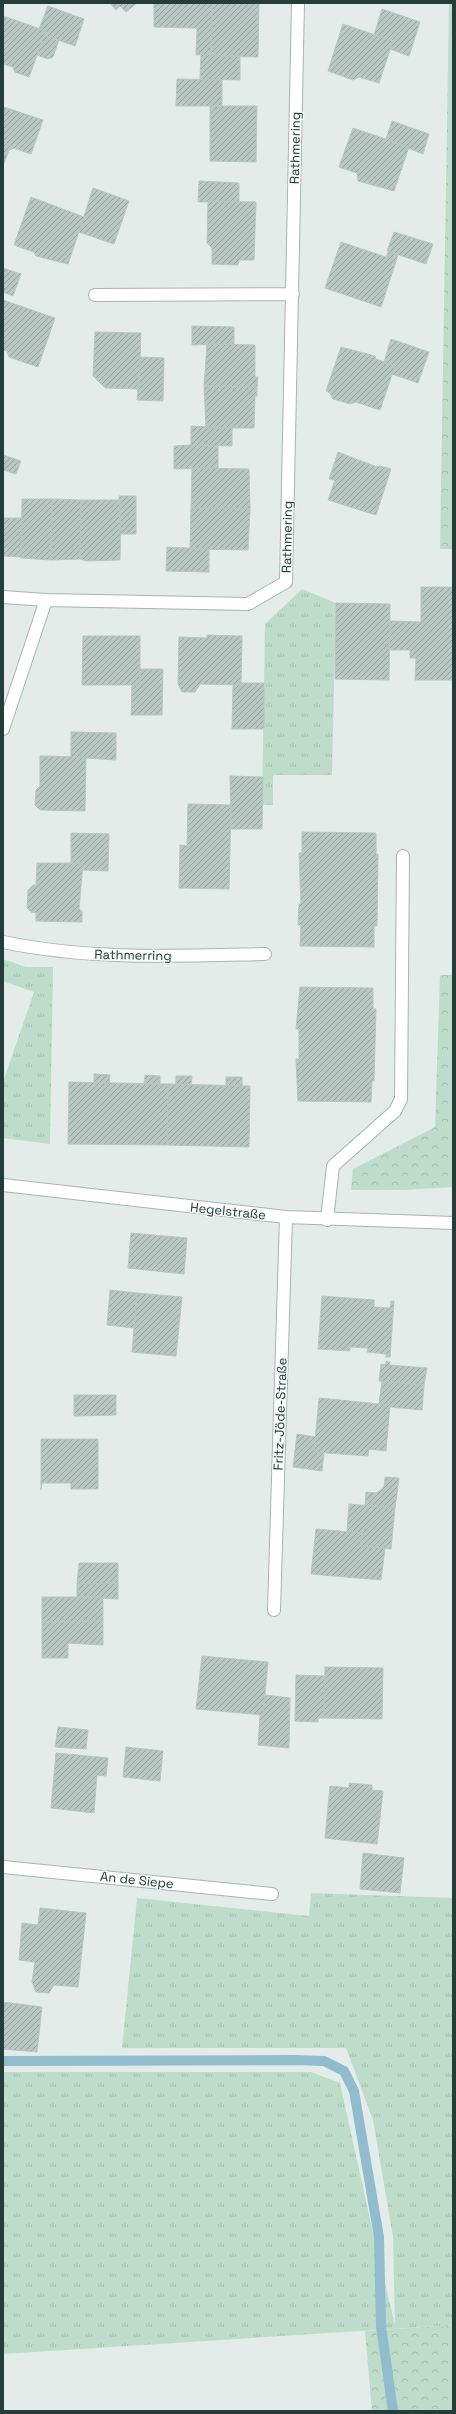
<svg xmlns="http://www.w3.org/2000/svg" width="456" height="2414" viewBox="0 0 456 2414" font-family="'Space Grotesk',sans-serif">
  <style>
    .grass { fill: url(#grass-tufts) }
    .forest { fill: url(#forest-crowns) }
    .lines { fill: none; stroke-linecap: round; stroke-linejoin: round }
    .stream { stroke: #90bccd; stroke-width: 10 }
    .building { fill: url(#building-hatch); stroke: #b7c6c1 }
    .lane-casing { stroke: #a7b4b1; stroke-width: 14 }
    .street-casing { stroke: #a7b4b1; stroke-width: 14 }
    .lane { stroke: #fff; stroke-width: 12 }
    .street { stroke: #fff; stroke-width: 12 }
    .labels { text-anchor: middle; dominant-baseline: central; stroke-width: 3; stroke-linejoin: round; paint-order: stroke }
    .street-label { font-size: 13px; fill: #253d39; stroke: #f4f9f7 }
  </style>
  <defs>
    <pattern id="grass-tufts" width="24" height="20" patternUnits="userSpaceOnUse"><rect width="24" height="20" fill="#bedcca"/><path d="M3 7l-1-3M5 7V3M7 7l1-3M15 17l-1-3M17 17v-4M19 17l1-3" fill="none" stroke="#a3beae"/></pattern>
    <pattern id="forest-crowns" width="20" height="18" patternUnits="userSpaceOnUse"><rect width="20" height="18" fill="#bedcca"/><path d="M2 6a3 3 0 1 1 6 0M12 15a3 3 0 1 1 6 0" fill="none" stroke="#a3beae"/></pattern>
    <pattern id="building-hatch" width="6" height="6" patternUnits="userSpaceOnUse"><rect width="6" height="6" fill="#b9c7c3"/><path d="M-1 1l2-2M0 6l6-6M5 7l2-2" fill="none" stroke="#96a39f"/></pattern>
  </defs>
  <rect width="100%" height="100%" fill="#e4ecea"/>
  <path class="grass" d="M 302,589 L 336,603 L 332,775 L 273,775 L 273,805 L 262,805 L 265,624 Z
    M 3,959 L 26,967 L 53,967 L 50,1144 L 3,1138 L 3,1082 L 34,992 L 3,981 Z
    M 311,1893 L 453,1898 L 453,2325 L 3,2354 L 3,2072 L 311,2072 L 340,2083 L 373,2233 L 395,2325 L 393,2237 L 373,2120 L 346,2048 L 122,2048 L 137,1898 L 309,1916 Z"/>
  <path class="forest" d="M 449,3 L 453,3 L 453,549 L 440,549 Z
    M 440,975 L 453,975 L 453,1187 L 404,1190 L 351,1190 L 353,1169 L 435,1127 Z
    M 453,2325 L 453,2411 L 372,2411 L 365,2331 Z"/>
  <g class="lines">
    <path class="stream" d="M 3,2061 L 295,2060 L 324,2061 L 344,2071 L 354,2091 L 379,2237 L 381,2326 L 393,2411"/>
  </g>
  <path class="building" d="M 110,3 L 137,3 L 126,12 L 120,6 L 116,10 Z
    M 154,3 L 224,3 L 212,3 L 211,54 L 196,55 L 197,28 L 154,27 Z
    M 212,3 L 259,4 L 258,57 L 211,56 Z
    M 48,6 L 84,19 L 75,46 L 44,35 L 46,31 L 39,29 Z
    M 382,9 L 420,22 L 409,56 L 390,49 L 393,41 L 374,35 Z
    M 3,16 L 46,31 L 29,77 L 15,72 L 13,67 L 3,64 Z
    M 343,24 L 393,41 L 379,83 L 359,77 L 353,80 L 328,71 Z
    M 44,35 L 59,40 L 53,57 L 48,59 L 37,55 Z
    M 201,54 L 240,56 L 240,80 L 200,79 Z
    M 177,79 L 222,80 L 222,106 L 176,106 Z
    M 210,106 L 257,106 L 256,162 L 210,161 Z
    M 4,107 L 43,120 L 31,154 L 14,148 L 3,141 Z
    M 392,121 L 429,134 L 423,154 L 386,139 Z
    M 353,128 L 409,147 L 394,191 L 358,181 L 357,173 L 339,167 Z
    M 3,141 L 14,148 L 9,150 L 3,166 Z
    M 199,181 L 239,183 L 239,201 L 198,202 Z
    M 93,188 L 129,201 L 114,244 L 79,232 Z
    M 31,197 L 84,217 L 68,264 L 36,256 L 34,252 L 14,245 Z
    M 208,201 L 256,202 L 254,260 L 239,260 L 238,265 L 212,264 L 212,248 L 207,243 Z
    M 394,232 L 433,244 L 426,264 L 387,251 Z
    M 341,242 L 386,257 L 389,251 L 398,255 L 381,307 L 325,288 Z
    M 3,268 L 21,274 L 13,296 L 3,292 Z
    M 3,300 L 55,318 L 38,367 L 9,357 L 7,351 L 3,350 Z
    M 192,326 L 234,327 L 234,344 L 192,345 Z
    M 95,332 L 141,333 L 139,389 L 105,388 L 93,376 Z
    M 391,339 L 429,352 L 418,383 L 392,374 L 395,366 L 384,362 Z
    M 207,344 L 255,345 L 255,377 L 258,377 L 257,387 L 204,386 Z
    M 341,347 L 375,356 L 376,359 L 395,366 L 380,410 L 356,402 L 350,404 L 333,399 L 330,393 L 326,391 Z
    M 140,357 L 164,358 L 163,401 L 137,400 Z
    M 204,386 L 257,387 L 257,396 L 255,396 L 254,428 L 206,428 Z
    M 191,426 L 232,428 L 232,446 L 191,445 Z
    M 191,445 L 218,446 L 218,468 L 174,469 L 174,446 Z
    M 338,452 L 377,467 L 380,466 L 391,469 L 376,515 L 328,500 L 335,480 L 329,479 Z
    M 3,455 L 21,461 L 16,474 L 3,470 Z
    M 192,468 L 249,469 L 250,509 L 191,508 Z
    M 119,496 L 136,496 L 136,534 L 120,534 Z
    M 22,499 L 52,499 L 51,560 L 21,558 Z
    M 52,499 L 81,500 L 80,559 L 51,560 Z
    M 81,500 L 121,500 L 120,560 L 86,561 L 80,559 Z
    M 191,508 L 250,509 L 248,550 L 190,549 Z
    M 3,518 L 22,518 L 21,557 L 3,556 Z
    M 167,547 L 209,549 L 209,572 L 166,571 Z
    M 421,587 L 453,587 L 453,680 L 415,680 L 416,658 L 410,658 L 410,650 L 389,650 L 390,621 L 421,622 Z
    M 336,603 L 390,604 L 389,680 L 335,679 Z
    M 207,635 L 242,636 L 241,685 L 200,684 L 195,692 L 182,692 L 178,684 L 179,637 L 207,638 Z
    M 83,636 L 140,636 L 140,685 L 82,685 Z
    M 140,669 L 163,669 L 162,715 L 131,715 L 132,685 L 140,685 Z
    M 241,683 L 264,683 L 264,729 L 232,729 L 233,685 L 241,685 Z
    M 71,732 L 116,733 L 116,760 L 71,757 Z
    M 40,756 L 86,757 L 85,811 L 40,810 L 35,805 L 36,790 L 40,786 Z
    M 230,776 L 263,777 L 262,829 L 231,829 Z
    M 188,804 L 231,805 L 229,889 L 179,888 L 180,845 L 187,846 Z
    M 302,832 L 376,833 L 376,854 L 378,854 L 377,926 L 374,926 L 374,947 L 300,946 L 301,925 L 298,925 L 299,904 L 301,904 L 299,853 L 302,853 Z
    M 71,833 L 109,834 L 108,871 L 82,870 L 83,863 L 71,863 Z
    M 37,863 L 83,863 L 79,909 L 82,911 L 82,922 L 36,921 L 36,913 L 31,912 L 27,908 L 28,890 L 33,885 L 36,885 Z
    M 300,987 L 373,988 L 373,1009 L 376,1009 L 374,1081 L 372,1081 L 371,1102 L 298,1101 L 296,1059 L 299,1059 L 299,1029 L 296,1029 Z
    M 94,1074 L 110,1075 L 109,1083 L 94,1083 Z
    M 145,1075 L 160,1076 L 160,1084 L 144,1084 Z
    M 176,1076 L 192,1076 L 191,1085 L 176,1084 Z
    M 226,1077 L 242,1077 L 242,1086 L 226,1085 Z
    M 69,1082 L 168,1084 L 167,1145 L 68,1144 Z
    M 168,1084 L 250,1086 L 249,1147 L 167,1145 Z
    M 131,1233 L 187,1238 L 184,1274 L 128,1268 Z
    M 110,1290 L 137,1293 L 134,1328 L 107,1325 Z
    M 137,1293 L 182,1297 L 176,1356 L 132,1352 Z
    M 322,1296 L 374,1300 L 374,1307 L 390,1308 L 391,1301 L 394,1301 L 390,1357 L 386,1357 L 386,1354 L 367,1352 L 368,1348 L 350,1347 L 350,1351 L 318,1349 Z
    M 386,1361 L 390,1362 L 389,1365 L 427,1368 L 424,1385 L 379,1381 L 381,1364 L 386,1365 Z
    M 382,1381 L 424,1385 L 422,1410 L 390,1407 L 390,1405 L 379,1404 Z
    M 74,1395 L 116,1395 L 116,1415 L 74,1416 Z
    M 319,1398 L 390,1405 L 386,1451 L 369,1449 L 368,1456 L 314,1452 Z
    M 297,1434 L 316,1437 L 314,1452 L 324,1453 L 322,1471 L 293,1467 Z
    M 41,1439 L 98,1439 L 98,1489 L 71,1489 L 71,1483 L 42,1483 L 41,1490 Z
    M 385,1477 L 399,1478 L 395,1508 L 365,1505 L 366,1492 L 377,1493 L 384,1487 Z
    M 349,1504 L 395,1508 L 391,1549 L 360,1546 L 362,1533 L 347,1531 Z
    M 316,1529 L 362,1533 L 360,1546 L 385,1548 L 381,1580 L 311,1574 Z
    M 79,1563 L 118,1563 L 118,1583 L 77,1584 Z
    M 118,1583 L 118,1599 L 77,1597 L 77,1584 Z
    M 42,1597 L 103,1597 L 103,1621 L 42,1622 Z
    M 103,1621 L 103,1645 L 68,1643 L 68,1658 L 42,1658 L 42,1622 Z
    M 202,1656 L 268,1662 L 263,1715 L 196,1709 Z
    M 325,1667 L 383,1668 L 382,1719 L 324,1718 Z
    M 296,1675 L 325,1676 L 324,1718 L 318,1718 L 318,1722 L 295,1721 Z
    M 265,1695 L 290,1698 L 289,1748 L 258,1745 L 260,1715 L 263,1715 Z
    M 58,1727 L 88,1730 L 86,1749 L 55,1747 Z
    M 126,1747 L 163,1751 L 160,1781 L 123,1777 Z
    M 56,1753 L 108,1758 L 106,1776 L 97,1775 L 94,1813 L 51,1808 Z
    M 349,1783 L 372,1785 L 372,1790 L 383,1791 L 377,1844 L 325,1838 L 330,1786 L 349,1788 Z
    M 363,1853 L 404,1858 L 400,1893 L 360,1889 Z
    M 40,1908 L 86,1913 L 78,1987 L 54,1985 L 49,1993 L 36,1992 L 32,1982 L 35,1962 L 19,1960 L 22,1923 L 38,1925 Z
    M 3,1987 L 3,2002 L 42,2007 L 37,2052 L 3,2049 Z"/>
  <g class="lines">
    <defs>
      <path id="lane" d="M 327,1220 L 333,1166 L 395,1111 L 401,1099 L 403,856"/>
      <path id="street" d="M 95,295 L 293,294
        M 3,597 L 46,600 L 248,604 L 286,582 L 298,3
        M 3,729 L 46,600
        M 3,942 C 90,960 176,956 265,954
        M 3,1185 L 286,1217 L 453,1223
        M 274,1610 L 286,1217
        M 3,1867 L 272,1894"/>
    </defs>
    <use href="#lane" class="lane-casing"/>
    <use href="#street" class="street-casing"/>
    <use href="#lane" class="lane"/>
    <use href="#street" class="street"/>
  </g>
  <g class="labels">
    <g class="street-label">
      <text transform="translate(295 148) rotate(-89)">Rathmering</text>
      <text transform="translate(287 537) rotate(-89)">Rathmering</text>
      <text transform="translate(133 955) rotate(1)">Rathmerring</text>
      <text transform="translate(228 1211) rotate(6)">Hegelstraße</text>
      <text transform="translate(280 1414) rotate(-88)">Fritz-Jöde-Straße</text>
      <text transform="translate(137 1880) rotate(6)">An de Siepe</text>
    </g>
  </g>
  <rect width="456" height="2414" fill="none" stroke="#253d39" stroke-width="8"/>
</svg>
